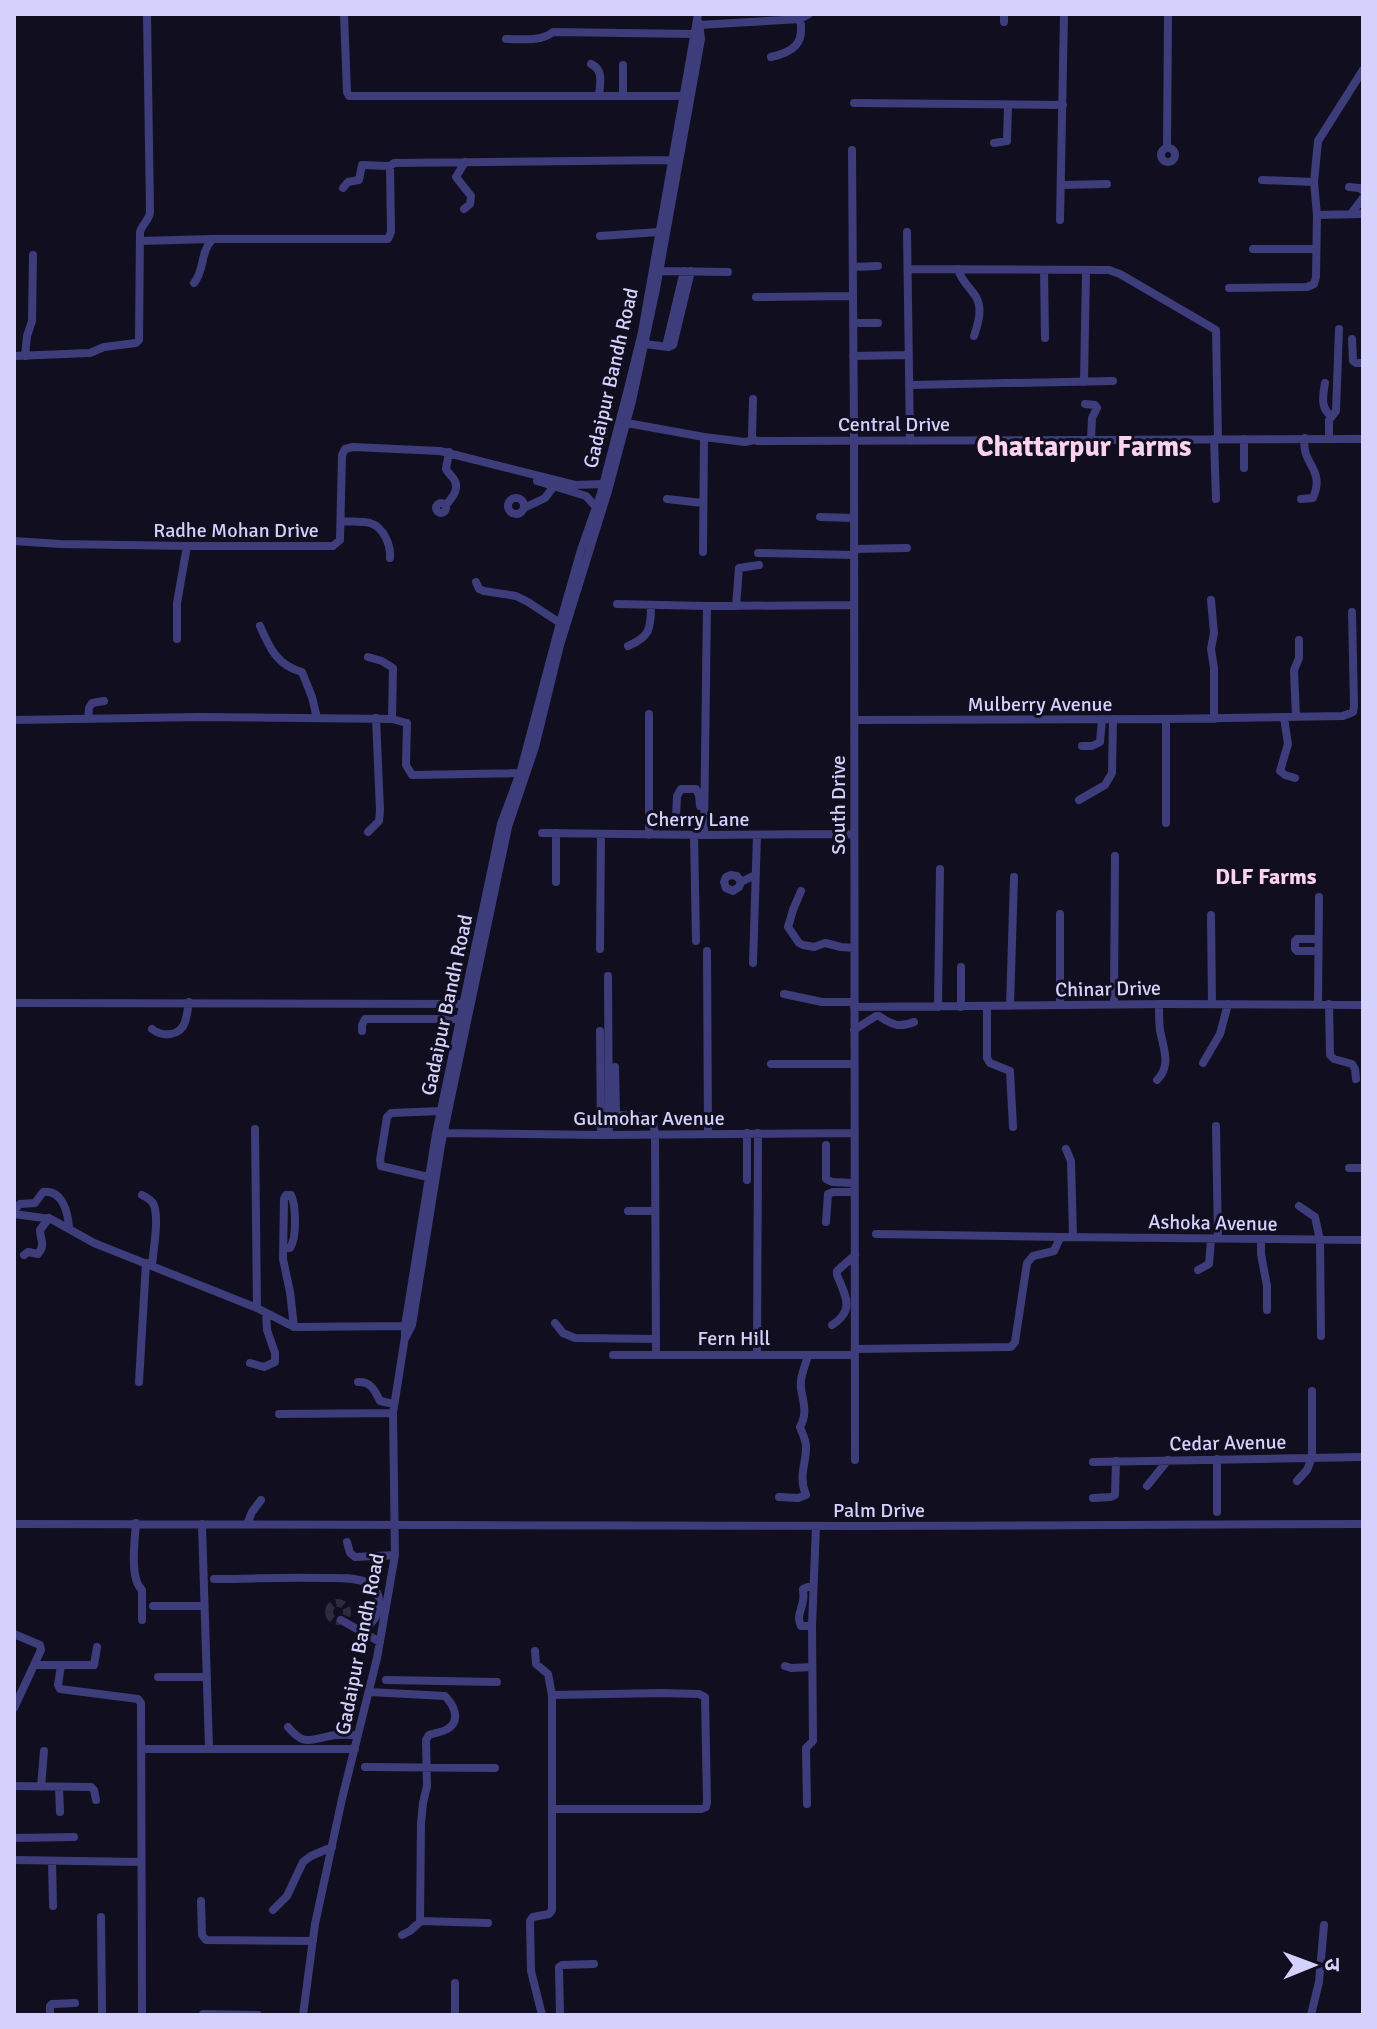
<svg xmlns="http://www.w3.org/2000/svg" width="1377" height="2029" viewBox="0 0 1377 2029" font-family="Signika,'Noto Sans Devanagari',sans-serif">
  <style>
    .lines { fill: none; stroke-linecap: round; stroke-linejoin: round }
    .minor-tunnel { stroke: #2e2b41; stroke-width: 8; stroke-dasharray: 8 4; stroke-linecap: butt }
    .minor { stroke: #3e3d7b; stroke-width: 8 }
    .labels { text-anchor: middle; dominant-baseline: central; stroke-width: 6; stroke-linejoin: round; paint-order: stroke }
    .street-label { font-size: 20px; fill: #d4d1fc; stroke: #110e20 }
    .neighbourhood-label { font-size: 22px; font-weight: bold; fill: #fcd3ee; stroke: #110e20 }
    .district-label { font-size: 28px; font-weight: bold; fill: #fcd3ee; stroke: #110e20 }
  </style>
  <rect width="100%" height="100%" fill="#110e20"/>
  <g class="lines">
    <path class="minor-tunnel" d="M329 1612a9 9 0 1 1 18 0a9 9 0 1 1-18 0Z"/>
    <path class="minor" d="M 344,14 L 347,92 L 349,96 L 685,96
      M 1004,22 L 1004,14
      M 699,25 L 800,19 L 809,14
      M 506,39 C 522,39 541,42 553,32 L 695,34
      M 771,57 C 793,52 805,44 800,19
      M 591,64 C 604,70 600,83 599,96
      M 623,65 L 623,96
      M 854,103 L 1063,105
      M 994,143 L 1007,141 L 1008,105
      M 1167,147 L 1168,14
      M1161 155a7 7 0 1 1 14 0a7 7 0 1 1-14 0Z
      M 852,150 L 854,441 L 855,1460
      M 1262,180 L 1314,182
      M 1061,185 L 1107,184
      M 1349,187 L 1360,188 L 1363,191
      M 343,188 L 348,182 L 359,180 L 362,165 L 390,166
      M 464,209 L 470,204 L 471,196 L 456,177 L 465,162
      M 1351,214 L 1363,198
      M 1317,215 L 1363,214
      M 1060,220 L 1064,14
      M 907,232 L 910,441
      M 600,236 L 659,232
      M 140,241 L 213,239 L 388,239 L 391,232 L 390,166 L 394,163 L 672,160
      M 1253,249 L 1316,249
      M 853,267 L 878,266
      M 908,269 L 1109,270 L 1120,274 L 1216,330 L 1218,439
      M 958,269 C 961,281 970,287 976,297 C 983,309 978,324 974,336
      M 1044,270 L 1045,338
      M 659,271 L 728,272
      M 684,271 L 667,342 L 669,347 L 673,345 L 691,271
      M 194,283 C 205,270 200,252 212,240
      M 1229,288 L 1307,287 L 1314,284 L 1316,277 L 1317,215 L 1314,182 L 1318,141 L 1363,70
      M 756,297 L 853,296
      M 853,323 L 878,323
      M 1352,339 L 1353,361 L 1356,363 L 1363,363
      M 645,344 L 668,347
      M 14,356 L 90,353 L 104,347 L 136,343 L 139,340 L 140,232 C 142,224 149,221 150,212 L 147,14
      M 25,356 L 27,336 L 32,321 L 33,255
      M 853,356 L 908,355
      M 1084,382 L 1086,270
      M 1325,383 C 1323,396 1320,407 1331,416
      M 909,385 L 1113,381
      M 753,399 L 752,436 L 754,440 L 757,441 L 1363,439
      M 1085,404 L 1095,405 L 1097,408 L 1092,418 L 1091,440
      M 627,423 L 704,437 L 745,442 L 754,440
      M 1329,438 L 1329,420 L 1336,411 L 1339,329
      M 1214,439 L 1216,499
      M 1244,439 L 1244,468
      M 537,481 L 586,496 L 596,507
      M508 506a8 8 0 1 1 16 0a8 8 0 1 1-16 0Z
      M 667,499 L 702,503
      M 1301,499 L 1313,498 C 1326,468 1300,464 1305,438
      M436 508a5 5 0 1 1 10 0a5 5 0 1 1-10 0Z
      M 446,505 C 452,498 461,488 453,478 C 451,475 448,473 446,469 L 449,452
      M 524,508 L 545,498 L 554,486
      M 820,517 L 854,518
      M 342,521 C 351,522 362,521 370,523 C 384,527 391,546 390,558
      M 14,541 L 60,544 L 187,546 L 333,546 L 340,540 L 342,455 L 345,449 L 353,447 L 440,451 L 575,485 L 604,484
      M 854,549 L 907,548
      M 703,552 L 704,437
      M 758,553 L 854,555
      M 476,582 L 479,589 L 484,591 L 516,596 L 528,602 L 560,623
      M 1211,600 L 1214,633 L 1211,649 L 1214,668 L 1214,719
      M 617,604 L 707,606 L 854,605
      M 736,606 L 739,568 L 759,565
      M 260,626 C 270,649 277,665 302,672 L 312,697 L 317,718
      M 177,639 L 177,603 L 187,546
      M 628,646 C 650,637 651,628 651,606
      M 368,657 L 382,661 L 393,668 L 392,719
      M 1296,717 L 1294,670 L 1299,658 L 1299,640
      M 1284,718 L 1288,744 L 1280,771 L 1285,775 L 1295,778
      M 88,719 L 89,708 L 92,703 L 104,701
      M 1166,719 L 1166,823
      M 14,720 L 199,717 L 392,719 L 407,723 L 406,765 L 412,775 L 520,773
      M 855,720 L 1166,719 L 1343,716 L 1353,712 L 1354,706 L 1352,612
      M 1082,746 L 1092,746 L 1100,742 L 1102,719
      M 1079,800 L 1105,785 L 1112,773 L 1113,719
      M 676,818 L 677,796 L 681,789 L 696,789 L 699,795 L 700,806
      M 368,832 L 379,821 L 380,810 L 376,718
      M 542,833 L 704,835 L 854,834
      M 556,833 L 556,882
      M 649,835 L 649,714
      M 694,835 L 696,941
      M 704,835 L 707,606
      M 741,882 L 737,876 L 731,875 L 726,877 L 724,882 L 726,888 L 733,891 L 739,887 L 741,882 L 755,875
      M 801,891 L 793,910 L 788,927 L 799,943 L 803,945 L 814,947 L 825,943 L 841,947 L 854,948
      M 1211,915 L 1212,1004
      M 1318,939 L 1297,939 L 1295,941 L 1295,949 L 1297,951 L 1318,951
      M 600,949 L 601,834
      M 707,951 L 708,1134
      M 753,963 L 757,835
      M 961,967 L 961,1007
      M 608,976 L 609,1135
      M 784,994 L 822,1002 L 854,1002
      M 14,1003 L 465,1004
      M 1114,1004 L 1115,856
      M 1318,1004 L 1319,897
      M 1329,1004 L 1330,1055 L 1334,1059 L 1352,1064 L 1355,1069 L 1356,1079
      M 1060,1005 L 1060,914
      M 987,1006 L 987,1058 L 990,1063 L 1010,1071 L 1013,1127
      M 1010,1006 L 1014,877
      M 854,1007 L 1166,1004 L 1363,1005
      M 938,1007 L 940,869
      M 152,1029 C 162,1037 180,1037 185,1022 C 187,1016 188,1008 189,1002
      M 854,1030 L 876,1016 L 879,1016 C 892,1025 899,1028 914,1022
      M 362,1031 L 362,1025 L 365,1019 L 461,1019
      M 600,1031 L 601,1135
      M 1203,1063 L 1220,1034 L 1228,1004
      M 771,1064 L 854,1064
      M 615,1067 L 616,1112 L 619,1115 L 649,1117 L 653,1122 L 655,1134 L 656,1354
      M 1157,1080 C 1172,1065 1163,1048 1160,1030 C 1159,1022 1159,1013 1159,1004
      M 1216,1126 L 1218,1239
      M 255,1129 L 257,1308
      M 444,1133 L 601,1135 L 854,1133
      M 826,1145 L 826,1179 L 832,1182 L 854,1183
      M 1066,1149 L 1071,1161 L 1073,1236
      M 1349,1168 L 1363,1168
      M 428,1177 L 381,1166 L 380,1160 L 387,1117 L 391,1113 L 441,1111
      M 747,1180 L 747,1133
      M 142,1195 C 146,1197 150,1199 153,1203 C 160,1216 153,1251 152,1266
      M 1299,1206 L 1315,1217 L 1320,1240 L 1321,1336
      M 14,1210 L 20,1204 L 35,1203 L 43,1192 C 62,1190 68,1211 69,1228
      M 628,1211 L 655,1211
      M 14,1214 L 51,1219 L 94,1243 L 257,1308 L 294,1327 L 405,1326
      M 826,1222 L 828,1194 L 833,1192 L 855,1192
      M 876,1234 L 1061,1237
      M 1261,1240 L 1261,1254 L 1267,1286 L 1267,1310
      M 284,1248 L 290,1248 C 297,1238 296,1205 291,1195 L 286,1195 L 284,1199 L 283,1259 L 290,1292 L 294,1327
      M 24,1255 L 28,1252 L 38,1254 C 46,1244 40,1240 40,1230 L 49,1218
      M 1198,1270 L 1209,1264 L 1211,1239
      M 555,1323 L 563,1333 L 575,1338 L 656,1339
      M 832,1325 C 855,1310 846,1297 837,1275 L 837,1271 L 855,1255
      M 406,1337 L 412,1325 L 441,1145 L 508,827 L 535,747 L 560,645 L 608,491 L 632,401 L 656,289 L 701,39 L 699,23
      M 855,1349 L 1011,1347 L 1015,1342 L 1027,1263 L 1033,1256 L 1054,1251 L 1060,1238 L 1063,1237 L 1363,1240
      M 757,1354 L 758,1133
      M 613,1355 L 855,1355
      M 250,1363 L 264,1367 L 275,1362 L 275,1353 L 267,1330 L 266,1313
      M 139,1382 L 146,1263
      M 358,1382 C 371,1381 375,1391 380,1401 L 394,1404
      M 279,1414 L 393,1413
      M 1093,1462 L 1363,1457
      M 1297,1481 L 1307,1470 L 1312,1458 L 1312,1391
      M 1147,1486 L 1168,1460
      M 779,1497 L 798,1498 L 806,1495 C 798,1475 806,1466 806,1447 C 806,1439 802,1433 800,1427 C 808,1413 803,1402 801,1388 C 799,1377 806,1365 808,1355
      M 1093,1498 L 1111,1497 L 1115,1495 L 1116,1461
      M 1217,1512 L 1217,1459
      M 136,1523 C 135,1540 129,1578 142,1590 L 142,1620
      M 14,1524 L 864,1526 L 1363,1524
      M 202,1524 L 209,1748
      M 247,1524 L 252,1512 L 261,1500
      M 347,1542 L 350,1553 L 355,1557 L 395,1555
      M 214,1579 C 250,1579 286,1577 322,1578 C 336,1578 353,1577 366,1582 C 374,1586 379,1592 379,1602 C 379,1616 372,1625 360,1632
      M 153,1606 L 204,1606
      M 341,1620 L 380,1642
      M 812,1626 L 816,1526
      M 14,1634 L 40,1645 L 41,1650 L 14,1708
      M 535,1651 L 536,1664 L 548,1674 L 552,1695
      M 35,1665 L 94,1665 L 97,1647
      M 61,1665 L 58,1685 L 60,1689 L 138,1699 L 141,1703 L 142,2015
      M 785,1666 L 791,1668 L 812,1667
      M 158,1677 L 207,1677
      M 386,1680 L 497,1682
      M 369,1692 L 445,1696 C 453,1704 461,1719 449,1728 C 444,1732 434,1733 429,1735 L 426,1740 L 427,1786 L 423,1803 L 421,1823 L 420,1921
      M 288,1727 C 304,1746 309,1740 330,1736 C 339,1734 349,1735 358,1735
      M 141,1749 L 355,1749
      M 365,1767 L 495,1768
      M 14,1786 L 91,1787 L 94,1790 L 96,1800
      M 41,1787 L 44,1751
      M 59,1787 L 60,1812
      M 807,1804 L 806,1748 L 813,1741 L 812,1626 L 801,1626 C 796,1616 802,1610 803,1600 C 804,1597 803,1593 803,1589 L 808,1587
      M 14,1838 L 74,1837
      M 14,1860 L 141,1862
      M 52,1861 L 53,1906
      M 201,1901 L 202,1935 L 206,1940 L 313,1941
      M 273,1910 L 287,1896 L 303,1862 L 311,1856 L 332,1847
      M 101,1917 L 102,2015
      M 402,1935 L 410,1931 L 421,1921 L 488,1923
      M 455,1983 L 455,2015
      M 203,2014 L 258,2015
      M 50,2015 L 50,2006 L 52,2004 L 75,2003
      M 303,2015 L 315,1924 L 342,1799 L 377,1658 L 395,1555 L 393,1413 L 405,1337 L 405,1326 L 436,1134 L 501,824 L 521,770 L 560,623 L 581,550 L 601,493 L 629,385 L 642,332 L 698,14
      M 542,2015 L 531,1971 L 530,1921 L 533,1917 L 549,1914 L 552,1910 L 552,1809 L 701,1809 L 706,1807 L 707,1802 L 705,1697 L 699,1694 L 662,1693 L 552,1695 L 552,1809
      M 560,2015 L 559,1967 L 562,1965 L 594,1964
      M 1311,2015 L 1319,1982 L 1324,1925"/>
  </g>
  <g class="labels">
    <g class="street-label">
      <text transform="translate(611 378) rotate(-77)">Gadaipur Bandh Road</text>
      <text x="894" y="424">Central Drive</text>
      <text x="236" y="530">Radhe Mohan Drive</text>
      <text x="1040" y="704">Mulberry Avenue</text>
      <text transform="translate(838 805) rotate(-90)">South Drive</text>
      <text x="698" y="819">Cherry Lane</text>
      <text transform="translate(1108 989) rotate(-1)">Chinar Drive</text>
      <text transform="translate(447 1005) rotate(-78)">Gadaipur Bandh Road</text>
      <text x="649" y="1118">Gulmohar Avenue</text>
      <text transform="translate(1213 1223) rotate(1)">Ashoka Avenue</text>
      <text x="734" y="1338">Fern Hill</text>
      <text transform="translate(1228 1443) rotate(-1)">Cedar Avenue</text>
      <text x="879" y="1510">Palm Drive</text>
      <text transform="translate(360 1644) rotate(-79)">Gadaipur Bandh Road</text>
    </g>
    <g class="neighbourhood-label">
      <text x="1266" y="876">DLF Farms</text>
    </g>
    <g class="district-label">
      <text x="1084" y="447">Chattarpur Farms</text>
    </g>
  </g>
  <rect width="1377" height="2029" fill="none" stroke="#d4d1fc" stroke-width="32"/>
  <g transform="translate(1313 1965) rotate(89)" stroke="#110e20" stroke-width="6" paint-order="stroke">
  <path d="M0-6L14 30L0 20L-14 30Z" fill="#d4d1fc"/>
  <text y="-12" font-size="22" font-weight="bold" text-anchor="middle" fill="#d4d1fc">उ</text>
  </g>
</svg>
